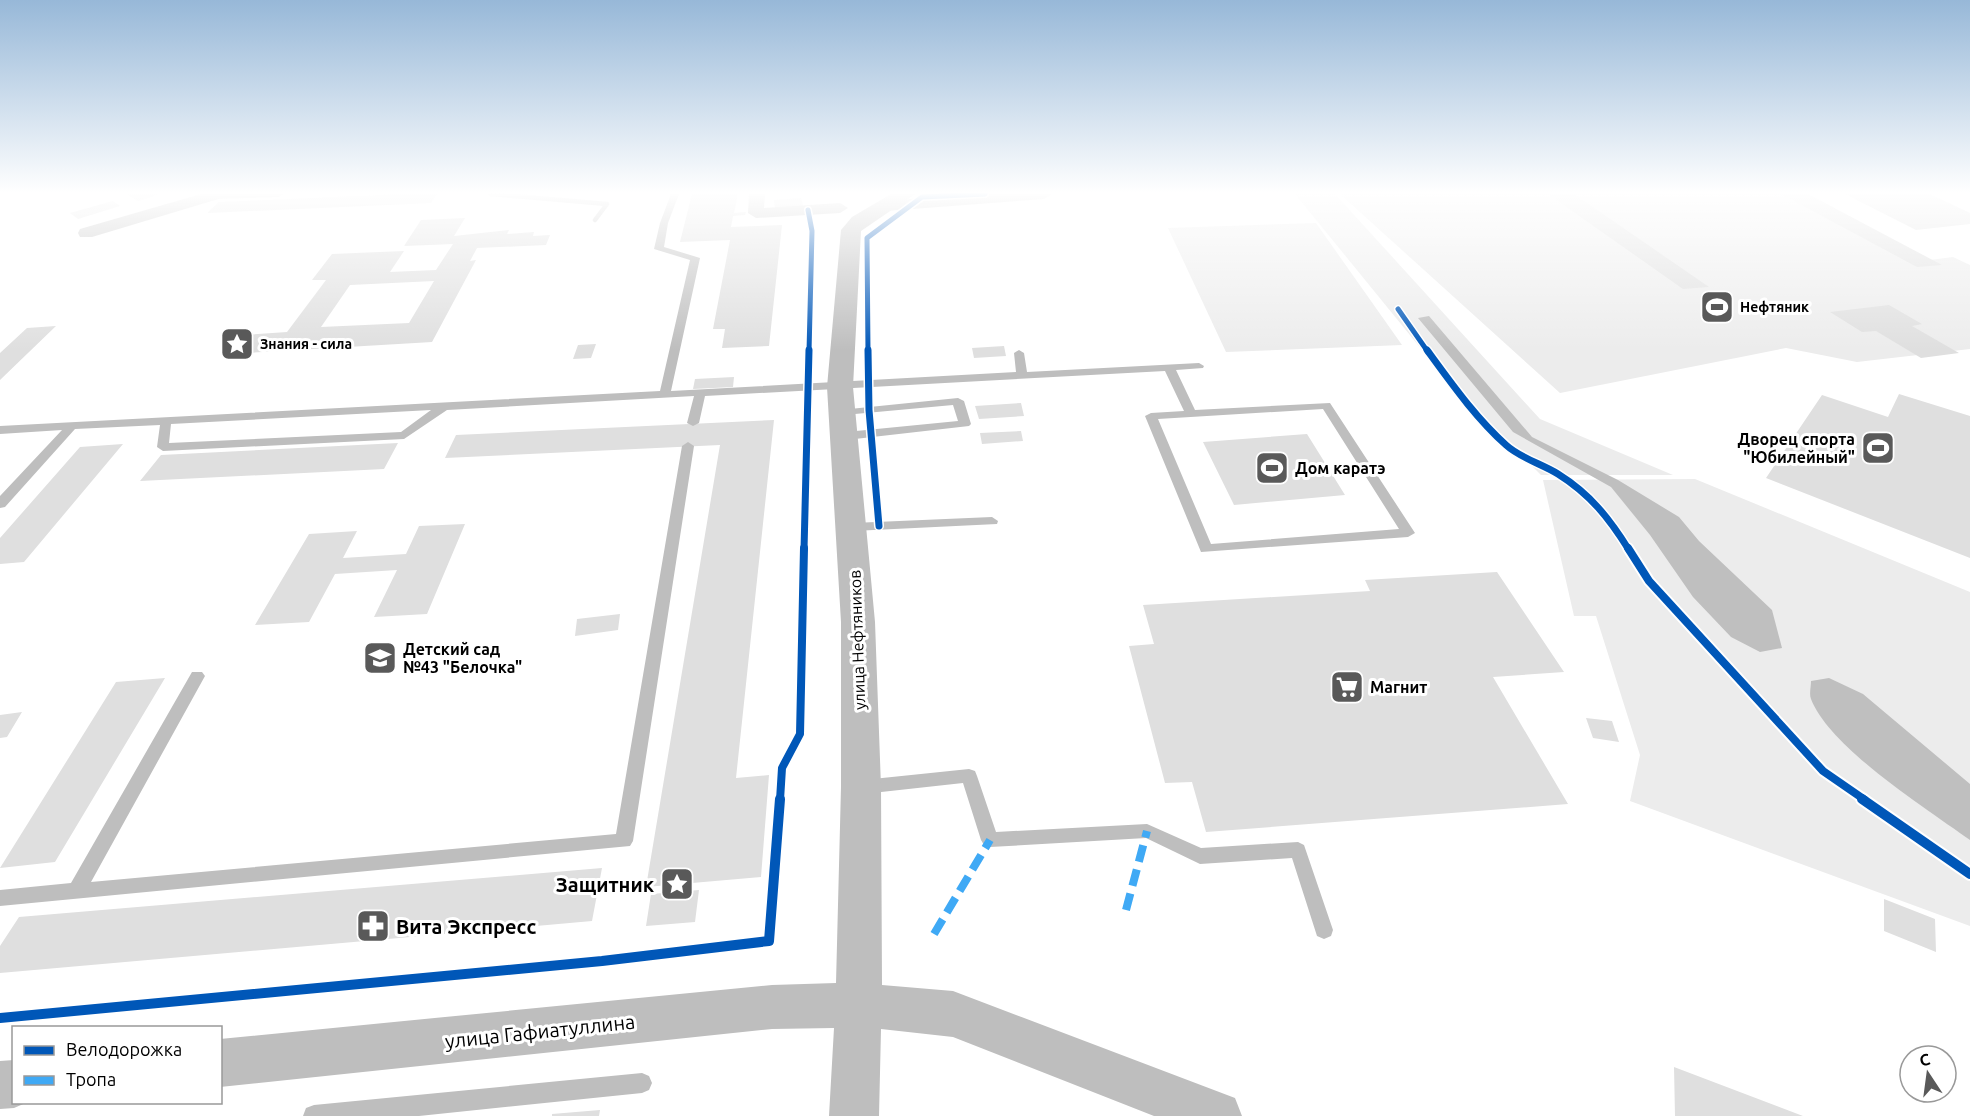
<svg xmlns="http://www.w3.org/2000/svg" width="1970" height="1116" viewBox="0 0 1970 1116" font-family="Ubuntu,sans-serif">
  <style>
    .green { fill: #ececec }
    .water { fill: #bfbfbf }
    .lines { fill: none; stroke-linecap: round; stroke-linejoin: round }
    .stream { stroke: #bfbfbf; stroke-width: 4.5 }
    .building { fill: #dfdfdf; fill-rule: evenodd }
    .service { fill: #bebebe; fill-rule: evenodd }
    .minor { fill: #bebebe; fill-rule: evenodd }
    .tertiary { fill: #bebebe; fill-rule: evenodd }
    .quiet { stroke: #3fa9f5; stroke-width: 8; stroke-dasharray: 17 8; stroke-linecap: butt }
    .cycleway-far3-casing { stroke: #fff; stroke-width: 8 }
    .cycleway-far2-casing { stroke: #fff; stroke-width: 10 }
    .cycleway-far1-casing { stroke: #fff; stroke-width: 12 }
    .cycleway-casing { stroke: #fff; stroke-width: 14 }
    .cycleway-far3 { stroke: #0057b8; stroke-width: 5 }
    .cycleway-far2 { stroke: #0057b8; stroke-width: 7 }
    .cycleway-far1 { stroke: #0057b8; stroke-width: 8 }
    .cycleway { stroke: #0057b8; stroke-width: 10 }
    .labels { text-anchor: middle; dominant-baseline: central; stroke-width: 6; stroke-linejoin: round; paint-order: stroke }
    .far-poi-label { font-size: 14px; font-weight: bold; fill: #000; stroke: #fff; text-anchor: start }
    .poi-label { font-size: 16px; font-weight: bold; fill: #000; stroke: #fff; text-anchor: start }
    .street-label { font-size: 16px; fill: #000; stroke: #fff }
    .near-poi-label { font-size: 20px; font-weight: bold; fill: #000; stroke: #fff; text-anchor: end }
    .near-street-label { font-size: 20px; fill: #000; stroke: #fff }
  </style>
  <rect width="100%" height="100%" fill="#fff"/>
  <path class="green" d="M 1295,194 L 1335,194 L 1540,419 L 1673,475 L 1541,475 L 1449,383 Z
    M 1340,194 L 1796,194 L 1922,261 L 1953,257 L 1970,265 L 1970,349 L 1857,362 L 1786,348 L 1560,393 Z
    M 1316,223 L 1402,345 L 1226,352 L 1168,228 Z
    M 1695,479 L 1970,592 L 1970,926 L 1630,801 L 1640,755 L 1596,616 L 1574,616 L 1543,480 Z"/>
  <path class="water" d="M 1429,316 L 1532,437 L 1618,480 L 1679,517 L 1699,541 L 1772,610 L 1782,648 L 1760,652 L 1731,637 L 1693,597 L 1650,535 L 1611,487 L 1513,432 L 1418,318 Z
    M 1829,678 L 1863,694 L 1970,784 L 1970,840 C 1927,809 1830,748 1811,699 C 1809,694 1811,687 1811,681 Z"/>
  <g class="lines">
    <path class="stream" d="M 491,194 L 607,204 L 595,220"/>
  </g>
  <path class="building" d="M 126,194 L 157,194 L 157,195 L 138,201 Z
    M 402,194 L 437,194 L 431,203 L 207,213 L 219,202 Z
    M 692,194 L 738,194 L 734,213 L 746,212 L 745,215 L 733,216 L 731,227 L 782,225 L 769,346 L 722,348 L 725,329 L 713,329 L 730,240 L 680,242 Z
    M 1548,194 L 1574,194 L 1709,287 L 1683,289 Z
    M 1781,194 L 1808,194 L 1942,265 L 1917,267 Z
    M 1845,194 L 1930,194 L 1970,213 L 1970,224 L 1916,230 Z
    M 801,198 L 803,206 L 775,209 L 774,200 Z
    M 113,201 L 120,206 L 78,219 L 70,213 Z
    M 465,218 L 454,236 L 509,230 L 507,234 L 534,232 L 533,236 L 550,235 L 546,245 L 477,248 L 470,261 L 476,260 L 432,342 L 229,354 L 245,335 L 287,332 L 326,280 L 312,280 L 332,254 L 404,251 L 390,272 L 436,270 L 453,244 L 404,246 L 421,220 ZM 434,281 L 409,323 L 321,327 L 350,285 Z
    M 1889,305 L 1922,324 L 1912,326 L 1959,353 L 1921,358 L 1876,331 L 1862,332 L 1830,312 Z
    M 56,326 L 0,380 L 0,353 L 27,328 Z
    M 596,344 L 591,358 L 573,359 L 578,345 Z
    M 1004,346 L 1006,356 L 974,358 L 972,348 Z
    M 734,377 L 733,387 L 693,389 L 695,379 Z
    M 1899,394 L 1970,416 L 1970,558 L 1766,478 L 1822,395 L 1888,417 Z
    M 1021,403 L 1024,416 L 979,419 L 975,406 Z
    M 774,420 L 736,778 L 769,775 L 761,877 L 646,887 L 720,445 L 445,458 L 456,435 Z
    M 1021,431 L 1023,441 L 982,444 L 980,433 Z
    M 1307,434 L 1345,495 L 1234,505 L 1203,442 Z
    M 398,443 L 384,469 L 140,481 L 161,455 Z
    M 123,444 L 24,562 L 0,564 L 0,538 L 80,447 Z
    M 465,524 L 427,614 L 374,617 L 397,570 L 335,574 L 309,622 L 255,625 L 309,534 L 357,531 L 343,558 L 406,554 L 419,526 Z
    M 1497,572 L 1564,672 L 1493,677 L 1568,804 L 1206,832 L 1192,782 L 1165,783 L 1129,646 L 1154,644 L 1143,605 L 1370,591 L 1365,580 Z
    M 620,614 L 618,630 L 575,636 L 577,619 Z
    M 165,678 L 55,862 L 0,868 L 116,682 Z
    M 22,712 L 7,737 L 0,738 L 0,715 Z
    M 1586,718 L 1612,721 L 1619,742 L 1593,738 Z
    M 602,868 L 592,921 L 0,973 L 0,946 L 19,917 Z
    M 699,890 L 695,922 L 646,926 L 651,894 Z
    M 1884,899 L 1935,919 L 1936,952 L 1884,931 Z
    M 1674,1067 L 1803,1116 L 1675,1116 Z
    M 600,1110 L 599,1116 L 552,1116 L 552,1114 Z"/>
  <g class="lines">
    <path class="service" d="M 209,194 L 283,194 L 279,197 L 206,199 L 205,197 Z
      M 671,194 L 679,194 L 668,223 L 664,247 L 700,258 L 671,391 L 1016,372 L 1014,353 L 1019,350 L 1024,353 L 1027,372 L 1199,363 L 1204,366 L 1203,368 L 1176,370 L 1195,410 L 1330,403 L 1415,533 L 1408,537 L 1201,552 L 1145,416 L 1151,413 L 1184,411 L 1165,371 L 705,396 L 699,423 L 693,426 L 687,423 L 694,396 L 447,410 L 404,439 L 163,451 L 157,447 L 160,425 L 75,429 L 5,507 L 0,508 L 0,496 L 62,430 L 0,434 L 0,426 L 660,391 L 690,260 L 654,249 L 660,223 ZM 1323,409 L 1399,529 L 1211,544 L 1158,419 ZM 431,410 L 401,432 L 169,443 L 171,424 Z
      M 958,398 L 964,401 L 971,424 L 969,426 L 846,440 L 840,436 L 846,432 L 958,421 L 953,405 L 844,415 L 840,414 L 840,410 Z
      M 688,442 L 694,446 L 633,841 L 630,846 L 0,906 L 0,890 L 71,883 L 192,672 L 202,672 L 205,676 L 91,882 L 616,834 L 682,446 Z
      M 992,517 L 998,521 L 997,524 L 853,531 L 846,527 L 853,523 Z
      M 969,769 L 975,771 L 977,776 L 996,832 L 1147,824 L 1201,848 L 1298,842 L 1304,845 L 1333,930 L 1331,936 L 1324,939 L 1317,936 L 1292,858 L 1200,864 L 1146,838 L 990,847 L 984,845 L 981,840 L 963,783 L 863,794 L 857,792 L 855,787 L 857,782 L 863,780 Z
      M 642,1073 L 649,1076 L 652,1083 L 649,1090 L 642,1093 L 419,1116 L 303,1116 L 306,1108 L 314,1105 Z"/>
    <path class="minor" d="M 201,194 L 227,194 L 225,197 L 92,237 L 80,237 L 78,233 L 80,229 Z
      M 749,194 L 765,194 L 764,208 L 840,203 L 848,208 L 840,213 L 756,218 L 748,213 Z
      M 978,194 L 1052,194 L 1044,199 L 885,211 L 877,206 L 885,201 Z"/>
    <path class="tertiary" d="M 891,194 L 915,194 L 861,231 L 853,387 L 875,622 L 881,787 L 882,985 L 953,991 L 1235,1098 L 1242,1116 L 1154,1116 L 953,1037 L 881,1029 L 879,1116 L 829,1116 L 834,1028 L 772,1029 L 220,1087 L 220,1039 L 772,985 L 836,983 L 841,787 L 841,622 L 827,387 L 841,230 L 852,217 Z
      M 14,1060 L 14,1102 L 28,1102 L 14,1108 L 0,1109 L 0,1061 Z"/>
    <path class="quiet" d="M 1126,910 L 1147,831
      M 934,934 L 990,840"/>
    <defs>
      <path id="cycleway-far3" d="M 808,210 L 812,231 L 809,352
        M 1398,309 L 1428,352
        M 868,352 L 867,238 L 922,197 L 985,194"/>
      <path id="cycleway-far2" d="M 868,350 L 869,410 L 879,526
        M 1427,350 C 1452,384 1475,417 1506,445 C 1520,458 1542,464 1558,474 C 1590,494 1609,518 1629,550
        M 804,550 L 809,350"/>
      <path id="cycleway-far1" d="M 1628,548 L 1649,581 L 1823,771 L 1865,800
        M 780,800 L 782,768 L 800,734 L 804,548"/>
      <path id="cycleway" d="M 1862,799 L 1970,874
        M 0,1018 L 602,961 L 769,941 L 780,799"/>
    </defs>
    <use href="#cycleway-far3" class="cycleway-far3-casing"/>
    <use href="#cycleway-far2" class="cycleway-far2-casing"/>
    <use href="#cycleway-far1" class="cycleway-far1-casing"/>
    <use href="#cycleway" class="cycleway-casing"/>
    <use href="#cycleway-far3" class="cycleway-far3"/>
    <use href="#cycleway-far2" class="cycleway-far2"/>
    <use href="#cycleway-far1" class="cycleway-far1"/>
    <use href="#cycleway" class="cycleway"/>
  </g>
  <linearGradient id="sky" x2="0" y2="1"><stop stop-color="#97b8d8"/><stop offset="0.55" stop-color="#fff"/><stop offset="1" stop-color="#fff" stop-opacity="0"/></linearGradient>
  <rect width="1970" height="350" fill="url(#sky)"/>
  <defs>
    <symbol id="stadium-square" viewBox="-11 -11 22 22"><rect x="-9" y="-9" width="18" height="18" rx="4" fill="#595959" stroke="#fff"/><path d="M0-5a6.5 5 0 1 0 0 10a6.5 5 0 1 0 0-10ZM-3.5-1.8h7v3.6h-7Z" fill="#fff"/></symbol>
    <symbol id="sight-square" viewBox="-11 -11 22 22"><rect x="-9" y="-9" width="18" height="18" rx="4" fill="#595959" stroke="#fff"/><path d="M0-6L1.8-2.2L6-1.7L2.9 1.2L3.7 5.4L0 3.3L-3.7 5.4L-2.9 1.2L-6-1.7L-1.8-2.2Z" fill="#fff"/></symbol>
    <symbol id="school-square" viewBox="-11 -11 22 22"><rect x="-9" y="-9" width="18" height="18" rx="4" fill="#595959" stroke="#fff"/><path d="M0-5L7-2L0 1L-7-2ZM-4 1L0 2.5L4 1V4Q0 6-4 4Z" fill="#fff"/></symbol>
    <symbol id="supermarket-square" viewBox="-11 -11 22 22"><rect x="-9" y="-9" width="18" height="18" rx="4" fill="#595959" stroke="#fff"/><path d="M-6-5.5h2.5l.6 2H6L4.5 2H-2.5L-4.4-4H-6ZM-1.5 3.2a1.3 1.3 0 1 0 .1 0ZM3 3.2a1.3 1.3 0 1 0 .1 0Z" fill="#fff"/></symbol>
    <symbol id="pharmacy-square" viewBox="-11 -11 22 22"><rect x="-9" y="-9" width="18" height="18" rx="4" fill="#595959" stroke="#fff"/><path d="M-2-6h4v4h4v4h-4v4h-4v-4h-4v-4h4Z" fill="#fff"/></symbol>
  </defs>
  <g fill-rule="evenodd">
    <use href="#stadium-square" x="1698" y="288" width="38" height="38"/>
    <use href="#sight-square" x="218" y="325" width="38" height="38"/>
    <use href="#stadium-square" x="1859" y="429" width="38" height="38"/>
    <use href="#stadium-square" x="1253" y="449" width="38" height="38"/>
    <use href="#school-square" x="361" y="639" width="38" height="38"/>
    <use href="#supermarket-square" x="1328" y="668" width="38" height="38"/>
    <use href="#sight-square" x="658" y="865" width="38" height="38"/>
    <use href="#pharmacy-square" x="354" y="907" width="38" height="38"/>
  </g>
  <g class="labels">
    <g class="far-poi-label">
      <text x="1740" y="307">Нефтяник</text>
      <text x="260" y="344">Знания - сила</text>
    </g>
    <g class="poi-label">
      <text x="1855" y="439" text-anchor="end">Дворец спорта<tspan x="1855" dy="18">"Юбилейный"</tspan></text>
      <text x="1295" y="468">Дом каратэ</text>
      <text x="403" y="649">Детский сад<tspan x="403" dy="18">№43 "Белочка"</tspan></text>
      <text x="1370" y="687">Магнит</text>
    </g>
    <g class="street-label">
      <text transform="translate(857 640) rotate(-92)">улица Нефтяников</text>
    </g>
    <g class="near-poi-label">
      <text x="654" y="884">Защитник</text>
      <text x="396" y="926" text-anchor="start">Вита Экспресс</text>
    </g>
    <g class="near-street-label">
      <text transform="translate(540 1031) rotate(-6)">улица Гафиатуллина</text>
    </g>
  </g>
  <rect x="12" y="1026" width="210" height="78" fill="#ffffff" stroke="#999999" stroke-width="1.5"/>
  <rect x="24" y="1046" width="30" height="9" fill="#0057b8" stroke="#999999" stroke-width="1.5"/>
  <text x="66" y="1056" font-size="18" fill="#000000">Велодорожка</text>
  <rect x="24" y="1076" width="30" height="9" fill="#3fa9f5" stroke="#999999" stroke-width="1.5"/>
  <text x="66" y="1086" font-size="18" fill="#000000">Тропа</text>
  <g transform="translate(1928 1074) rotate(347)"><circle r="28" fill="#ffffff" stroke="#999999" stroke-width="1.5"/>
  <path d="M0-4.5L10 22L0 15L-10 22Z" fill="#595959"/>
  <text y="-9" font-size="16" font-weight="bold" text-anchor="middle" fill="#000000">С</text>
  </g>
</svg>
